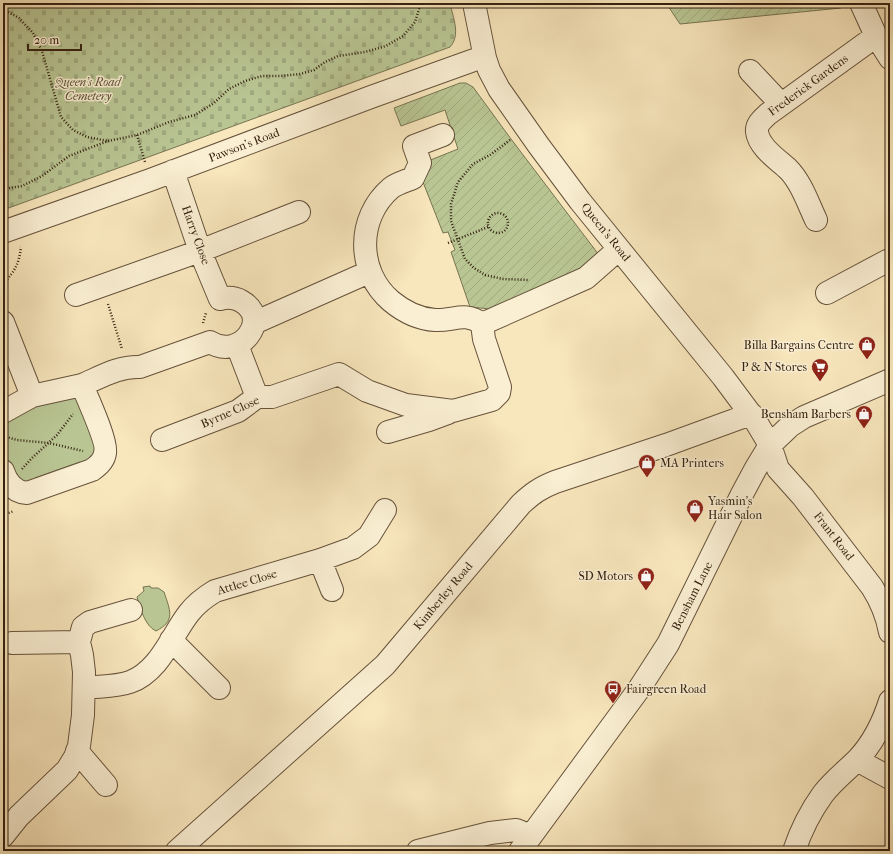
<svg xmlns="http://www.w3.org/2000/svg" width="893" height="854" viewBox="0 0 893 854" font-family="'IM FELL French Canon',serif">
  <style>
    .green { fill: #b9c694; stroke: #777452 }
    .cemetery { fill: url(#cemetery-stones); stroke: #777452 }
    .garden { fill: url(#garden-furrows); stroke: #777452 }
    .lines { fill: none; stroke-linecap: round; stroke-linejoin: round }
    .minor-casing { stroke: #66523b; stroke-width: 24 }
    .path { stroke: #352110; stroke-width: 2.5; stroke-dasharray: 1 2; stroke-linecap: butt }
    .minor { stroke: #faefd3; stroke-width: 22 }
    .labels { text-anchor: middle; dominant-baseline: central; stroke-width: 3; stroke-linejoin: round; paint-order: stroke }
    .park-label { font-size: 12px; font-style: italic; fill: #5d5338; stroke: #faefd3 }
    .street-label { font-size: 12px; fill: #352110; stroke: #faefd3 }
    .poi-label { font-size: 12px; fill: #352110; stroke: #faefd3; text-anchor: end }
  </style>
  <defs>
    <pattern id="cemetery-stones" width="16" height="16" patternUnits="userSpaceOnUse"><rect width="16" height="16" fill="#b9c694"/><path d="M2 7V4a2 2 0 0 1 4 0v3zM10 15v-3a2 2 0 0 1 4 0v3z" fill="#a0aa7f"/></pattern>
    <pattern id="garden-furrows" width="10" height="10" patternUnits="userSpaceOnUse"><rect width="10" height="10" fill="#b9c694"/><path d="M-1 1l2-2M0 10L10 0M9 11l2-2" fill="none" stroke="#a0aa7f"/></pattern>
  </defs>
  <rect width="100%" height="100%" fill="#f8e6bc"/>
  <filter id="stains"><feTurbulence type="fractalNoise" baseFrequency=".005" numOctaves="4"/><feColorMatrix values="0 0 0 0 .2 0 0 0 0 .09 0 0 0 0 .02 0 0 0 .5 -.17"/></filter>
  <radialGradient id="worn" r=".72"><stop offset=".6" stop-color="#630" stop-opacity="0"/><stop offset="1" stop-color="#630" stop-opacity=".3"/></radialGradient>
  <path class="green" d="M 74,398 L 77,400 L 102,448 L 82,467 L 80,462 L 35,478 L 32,486 L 10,477 L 3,457 L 3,422 L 32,407 L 34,408 L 43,401 Z
    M 150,586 L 151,588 L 158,588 L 164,592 C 170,610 176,621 156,631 C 145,626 140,608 137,597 L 144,591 L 143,587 Z"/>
  <path class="cemetery" d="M 3,3 L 450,3 C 453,18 461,35 450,47 L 3,210 Z"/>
  <path class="garden" d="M 666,3 L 840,3 L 841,8 L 680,24 Z
    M 460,83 L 466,83 L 473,87 L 511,139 L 599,255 L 581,270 L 490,309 L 470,307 L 451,252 L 455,250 L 448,232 L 443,233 L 421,177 L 428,161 L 458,149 L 445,110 L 401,126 L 394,108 Z"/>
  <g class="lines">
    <defs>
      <path id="minor" d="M 474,3 L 485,58 L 489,70 L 499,89 L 539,146 L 580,201 L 723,377 L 755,420 L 770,445 L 778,469 L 803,497 L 872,587 C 881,601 887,616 890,632
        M 861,3 L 876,36 L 890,58
        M 750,71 L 781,104
        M 443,135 L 414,146 L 420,163 L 413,178 C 406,181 396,184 391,188 C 356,218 357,272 391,301 C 403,311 419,319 435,320 C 454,321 465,311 482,324
        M 816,220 C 808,203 801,182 788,169 C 777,159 759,147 757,132 C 756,124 763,119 768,114 L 876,36
        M 3,232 L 150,180 L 371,97 L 474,60 L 485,58
        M 827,293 L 887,261 L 890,265
        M 76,295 L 200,251 L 299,212
        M 3,322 L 32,396
        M 254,323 L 369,272
        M 482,324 L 586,278 L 619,249
        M 237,345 L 257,397
        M 82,385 C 101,377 119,366 140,367 L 210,342 C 239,361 273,319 241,301 C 234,297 228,297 220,299 L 200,251 L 173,171
        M 3,412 L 32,396 L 82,385 C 87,397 108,443 105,453 C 104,461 98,466 92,470 L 27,493 C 14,492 7,483 3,471
        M 388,432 L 429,420 L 448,413
        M 162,440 L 238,411 L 257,397 L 272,397 L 339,374 L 367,391 L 406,405 L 453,411 L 492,400 L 499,393 L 500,387 L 484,339 L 482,324
        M 320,560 L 332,590
        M 171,640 L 219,688
        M 12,643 L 79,642
        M 84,688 C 99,686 116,687 130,682 C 160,671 171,636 189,613 C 196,604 205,597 215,591 L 320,560 L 353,548 L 369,536 L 385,510
        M 77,751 L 106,785
        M 857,760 L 890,778
        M 3,836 L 19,816 L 67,770 L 75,757 L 79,746 L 83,715 L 84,672 L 82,655 L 79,642 L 83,627 L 90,622 L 131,610
        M 177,851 L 385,665 L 521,504 C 533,493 540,488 555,482 L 666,445 L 751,414
        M 418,851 L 490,833 L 516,830 L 531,836
        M 520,851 L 639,689 L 668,644 L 741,496 L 756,468 L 770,445 L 790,426 L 804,417 L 890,380
        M 794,851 C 801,830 810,812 823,794 C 833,781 846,771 858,759 C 873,743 883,723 890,701"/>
    </defs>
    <use href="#minor" class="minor-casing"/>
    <path class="path" d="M 3,9 L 19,18 L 33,33 L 42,51 L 61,117 L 73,130 L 87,137 L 108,141
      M 137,135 L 145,162
      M 510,140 L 490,155 L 473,164 L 458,182 L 451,204 L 451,221 L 465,259 L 474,268 L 485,275 L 503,279 L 529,280
      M 3,189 L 22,186 L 42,176 L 69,156 L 108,141 L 137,135 L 169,122 L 195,115 L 214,103 L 229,89 L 245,81 L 262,76 L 281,76 L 300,74 L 314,70 L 325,62 L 338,56 L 365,52 L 386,46 L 403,36 L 415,22 L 421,3
      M488 223a10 10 0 1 1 20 0a10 10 0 1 1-20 0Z
      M 448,243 L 488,227
      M 3,284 C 15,271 19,264 21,247
      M 108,304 L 122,349
      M 203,323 L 206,313
      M 3,436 L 17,440 L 49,443 L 83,451
      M 22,469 L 31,459 L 57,435 L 73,414
      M 3,515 L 14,511"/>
    <use href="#minor" class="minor"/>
  </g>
  <defs>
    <symbol id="shop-pin" viewBox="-11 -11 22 30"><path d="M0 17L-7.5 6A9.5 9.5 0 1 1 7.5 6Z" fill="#8f2418" stroke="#faefd3"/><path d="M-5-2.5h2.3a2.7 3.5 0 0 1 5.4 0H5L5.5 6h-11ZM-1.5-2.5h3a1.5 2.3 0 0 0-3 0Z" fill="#fff"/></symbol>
    <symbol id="supermarket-pin" viewBox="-11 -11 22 30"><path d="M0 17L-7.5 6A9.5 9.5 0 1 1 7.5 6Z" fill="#8f2418" stroke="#faefd3"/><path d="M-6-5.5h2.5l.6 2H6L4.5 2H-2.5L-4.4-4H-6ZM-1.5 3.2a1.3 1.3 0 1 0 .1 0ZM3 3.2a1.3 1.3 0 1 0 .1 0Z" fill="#fff"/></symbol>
    <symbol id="bus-pin" viewBox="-11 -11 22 30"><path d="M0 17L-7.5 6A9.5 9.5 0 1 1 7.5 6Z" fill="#8f2418" stroke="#faefd3"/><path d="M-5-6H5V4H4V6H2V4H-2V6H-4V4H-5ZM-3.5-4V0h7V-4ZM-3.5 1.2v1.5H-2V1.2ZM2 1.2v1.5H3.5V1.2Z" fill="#fff"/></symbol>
  </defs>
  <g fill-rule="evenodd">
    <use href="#shop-pin" x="857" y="335" width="20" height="27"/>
    <use href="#supermarket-pin" x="810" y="357" width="20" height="27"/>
    <use href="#shop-pin" x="854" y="404" width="20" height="27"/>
    <use href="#shop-pin" x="637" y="453" width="20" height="27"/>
    <use href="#shop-pin" x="685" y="498" width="20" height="27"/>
    <use href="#shop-pin" x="636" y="566" width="20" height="27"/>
    <use href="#bus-pin" x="603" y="679" width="20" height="27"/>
  </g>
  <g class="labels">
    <g class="park-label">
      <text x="88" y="82">Queen's Road<tspan x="88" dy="14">Cemetery</tspan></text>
    </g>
    <g class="street-label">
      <text transform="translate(808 85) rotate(-36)">Frederick Gardens</text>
      <text transform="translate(244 145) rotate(-21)">Pawson's Road</text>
      <text transform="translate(606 232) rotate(51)">Queen's Road</text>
      <text transform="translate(196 235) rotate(70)">Harry Close</text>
      <text transform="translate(230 412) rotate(-24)">Byrne Close</text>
      <text transform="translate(834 536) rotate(52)">Frant Road</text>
      <text transform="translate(247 582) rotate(-17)">Attlee Close</text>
      <text transform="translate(443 596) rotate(-50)">Kimberley Road</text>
      <text transform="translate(692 596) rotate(-63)">Bensham Lane</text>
    </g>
    <g class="poi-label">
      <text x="854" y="345">Billa Bargains Centre</text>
      <text x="807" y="367">P &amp; N Stores</text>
      <text x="851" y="414">Bensham Barbers</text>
      <text x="660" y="463" text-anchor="start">MA Printers</text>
      <text x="708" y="501" text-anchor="start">Yasmin's<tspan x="708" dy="14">Hair Salon</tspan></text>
      <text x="633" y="576">SD Motors</text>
      <text x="626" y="689" text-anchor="start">Fairgreen Road</text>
    </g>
  </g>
  <rect width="893" height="854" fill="none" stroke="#f8e6bc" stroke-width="16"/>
  <rect x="4" y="4" width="885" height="846" fill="none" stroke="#352110" stroke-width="2"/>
  <rect x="8" y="8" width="877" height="838" fill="none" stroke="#352110"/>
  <path d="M28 44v6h53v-6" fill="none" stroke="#352110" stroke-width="2"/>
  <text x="34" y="44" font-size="12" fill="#352110" stroke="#faefd3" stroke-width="3" paint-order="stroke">20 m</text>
  <rect width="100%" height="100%" filter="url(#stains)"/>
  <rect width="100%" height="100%" fill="url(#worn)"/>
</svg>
